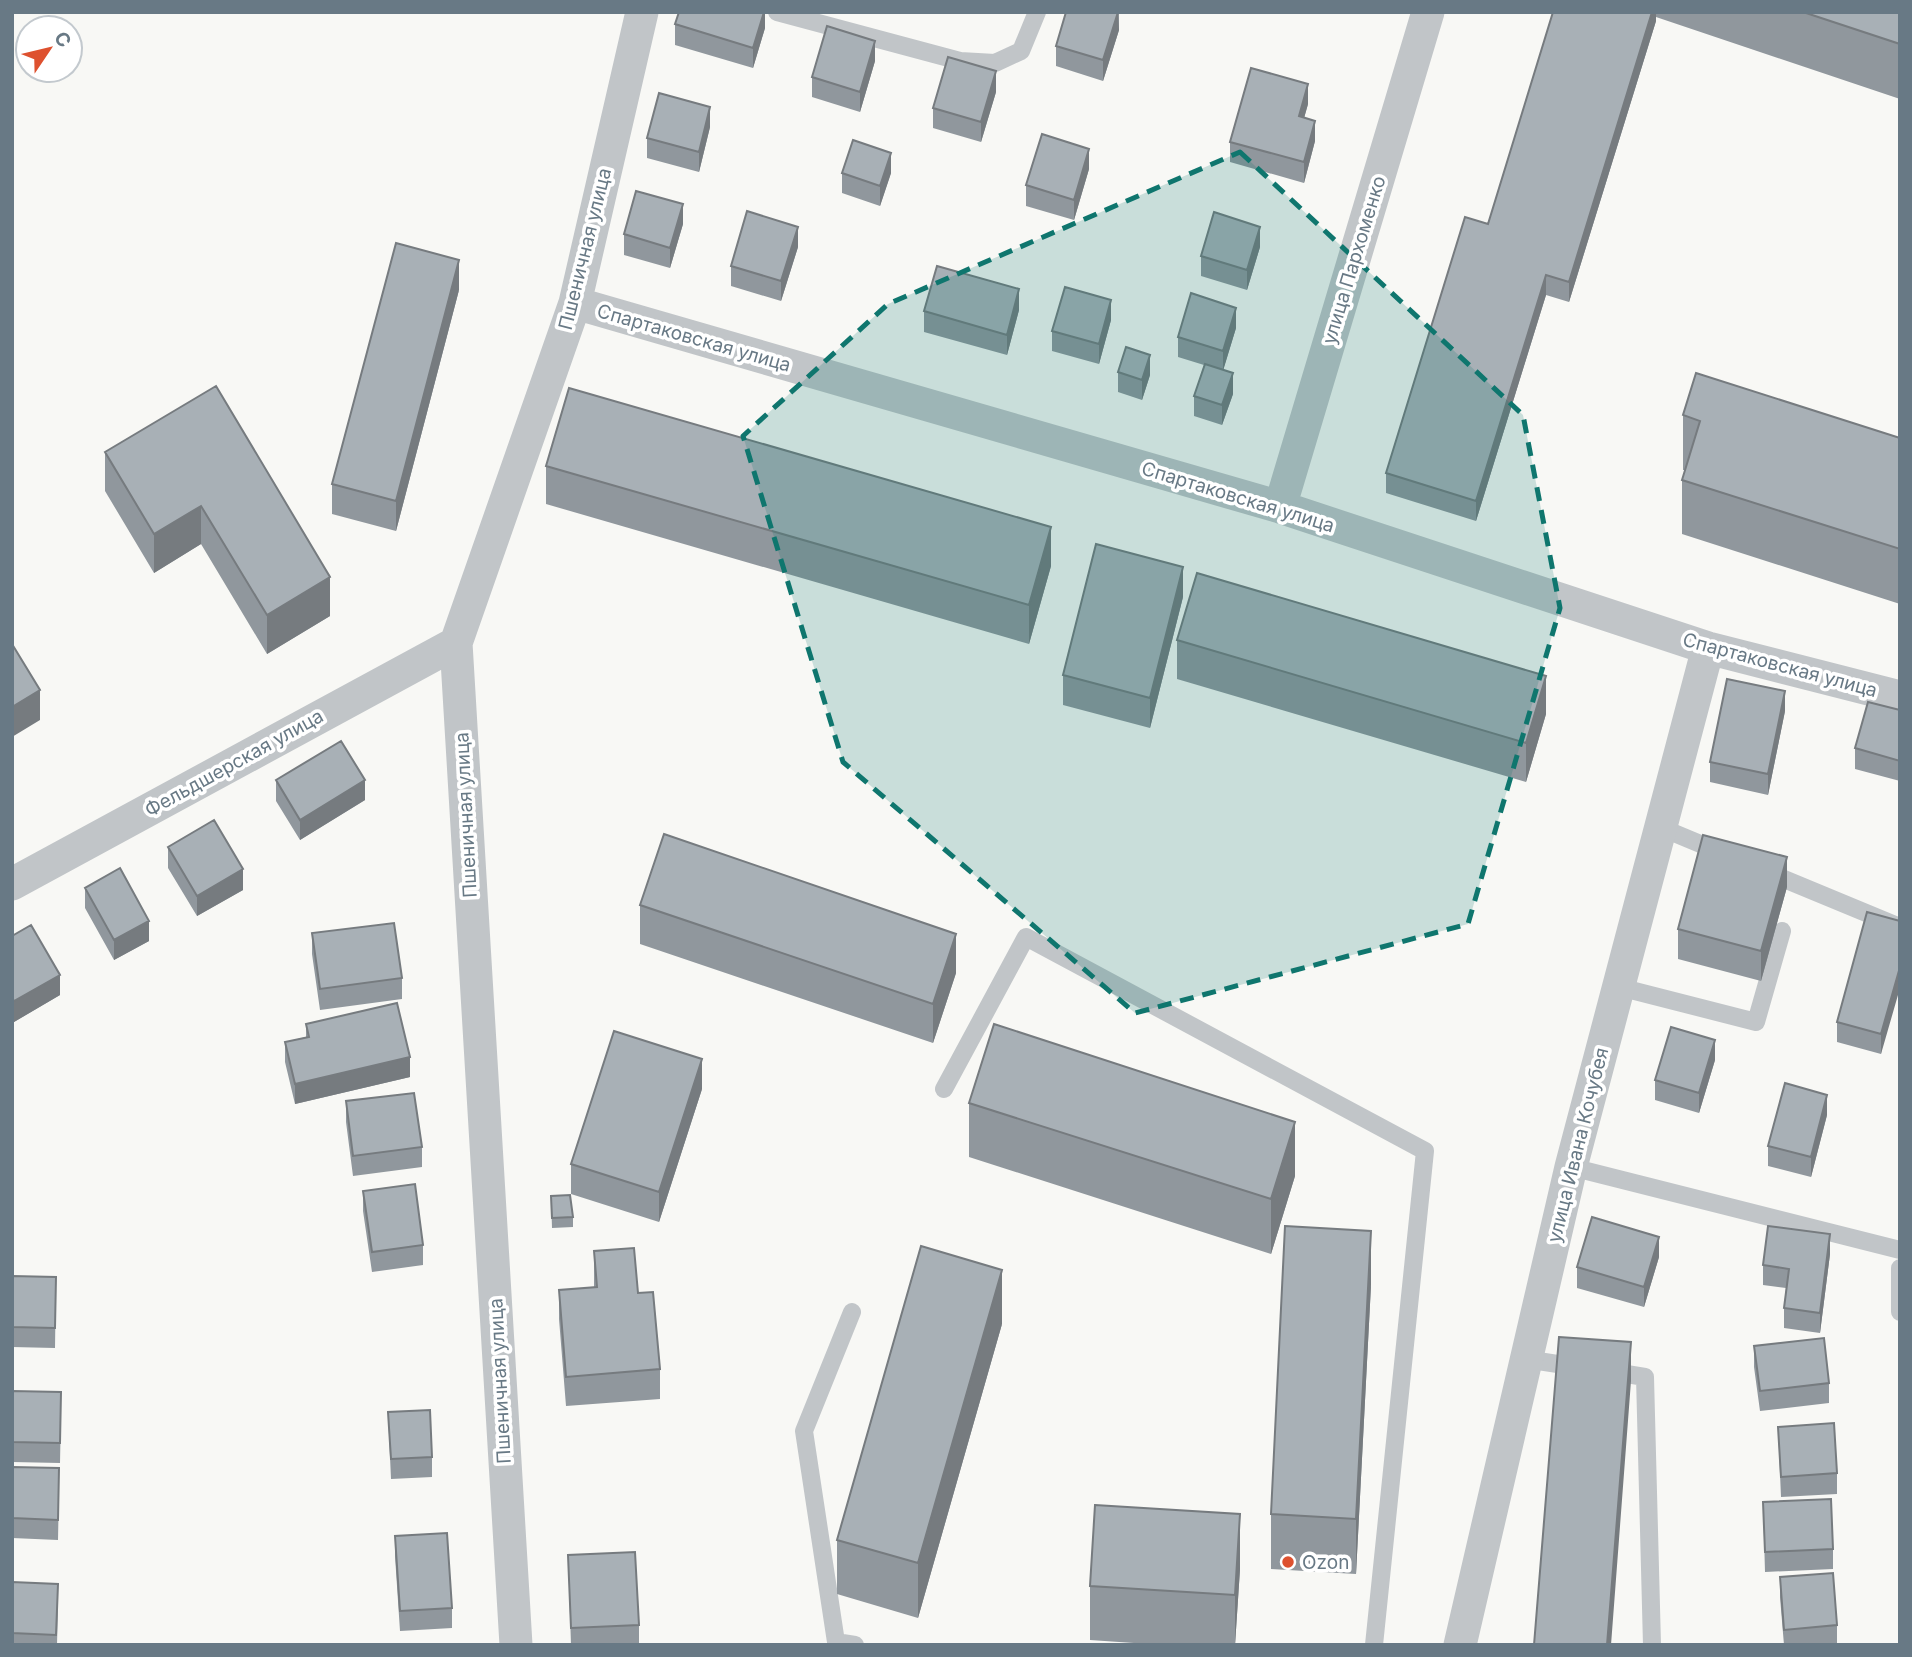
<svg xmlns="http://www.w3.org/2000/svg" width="1912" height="1657" viewBox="0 0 1912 1657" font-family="Inter,sans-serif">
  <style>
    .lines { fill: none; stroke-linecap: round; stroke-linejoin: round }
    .lane { stroke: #c1c5c8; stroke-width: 18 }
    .street { stroke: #c1c5c8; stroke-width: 33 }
    .wall { fill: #90979d }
    .shaded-wall { fill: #767b7f }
    .building { fill: #a8b0b6; stroke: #767b7f; stroke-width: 2 }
    .marked { fill: #0f766e; fill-opacity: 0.2; stroke: #0f766e; stroke-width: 5; stroke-dasharray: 14 9; stroke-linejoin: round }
    .poi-dot { fill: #de512f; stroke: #fff; stroke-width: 2.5 }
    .labels { text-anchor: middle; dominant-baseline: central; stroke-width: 7; stroke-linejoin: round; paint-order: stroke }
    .street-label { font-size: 19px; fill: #687985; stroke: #fff }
    .poi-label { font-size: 19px; fill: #687985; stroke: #fff; text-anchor: start }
  </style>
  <rect width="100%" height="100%" fill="#f8f8f5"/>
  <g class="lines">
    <path class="lane" d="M 777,12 L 960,61 L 995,63 L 1021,51 L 1037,12
      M 1662,828 L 1722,853
      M 1767,872 L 1900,927
      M 1619,987 L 1756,1022 L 1782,931
      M 944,1089 L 1026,937 L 1425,1151 L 1374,1645
      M 1571,1167 L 1900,1250
      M 1900,1268 L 1900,1312
      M 852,1312 L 804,1431 L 836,1642 L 855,1645
      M 1525,1359 L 1577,1367
      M 1608,1371 L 1645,1377 L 1652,1645"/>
    <path class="street" d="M 575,303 L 1280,507 L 1708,648 L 1900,697
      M 1280,507 L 1428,12
      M 12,884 L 456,643
      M 516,1645 L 456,643 L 575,303 L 642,12
      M 1460,1645 L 1571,1167 L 1708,648"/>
  </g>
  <path class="wall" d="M 765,12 L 765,28 L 753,68 L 675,45 L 675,24 Z
    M 1119,12 L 1119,30 L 1103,81 L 1056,66 L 1056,46 Z
    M 1553,12 L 1900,12 L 1900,99 L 1656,17 L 1656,21 L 1569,302 L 1546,295 L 1476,521 L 1386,493 L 1386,473 L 1488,224 Z
    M 875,61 L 860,112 L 812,97 L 812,77 Z
    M 996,92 L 981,142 L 933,128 L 933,108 Z
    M 1308,104 L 1304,118 L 1315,141 L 1304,183 L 1230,162 L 1230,142 Z
    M 710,127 L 699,172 L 647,158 L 647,138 Z
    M 1089,169 L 1074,220 L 1026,206 L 1026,185 Z
    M 842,173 L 891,173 L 880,206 L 842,193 Z
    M 683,224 L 670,268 L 624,255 L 624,234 Z
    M 798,247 L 781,301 L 731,286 L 731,266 Z
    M 1260,247 L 1247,290 L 1201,276 L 1201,256 Z
    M 459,290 L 396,531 L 332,514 L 332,484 Z
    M 1019,310 L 1007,355 L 924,332 L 924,311 Z
    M 1111,320 L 1099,364 L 1052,351 L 1052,331 Z
    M 1236,328 L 1223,370 L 1233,394 L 1222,425 L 1194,416 L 1194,396 L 1204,365 L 1178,357 L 1178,337 Z
    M 1118,372 L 1150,375 L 1142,400 L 1118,392 Z
    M 216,386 L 330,616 L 267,654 L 201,544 L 154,573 L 105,491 L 105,452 Z
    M 1683,415 L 1900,438 L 1900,604 L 1682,534 L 1682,480 L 1685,470 L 1683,470 Z
    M 546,466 L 1051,566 L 1029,644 L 546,504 Z
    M 1183,597 L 1150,728 L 1063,705 L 1063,675 Z
    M 1177,640 L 1546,714 L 1526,782 L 1177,679 Z
    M 1900,710 L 1900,781 L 1855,769 L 1855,748 Z
    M 1785,711 L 1768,795 L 1710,782 L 1710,762 Z
    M 276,780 L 365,800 L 300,840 L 276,801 Z
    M 168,847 L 243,890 L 197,916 L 168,868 Z
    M 1787,887 L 1761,981 L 1678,959 L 1678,929 Z
    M 85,888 L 149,941 L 114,960 L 85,908 Z
    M 640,905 L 956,973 L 933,1043 L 640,944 Z
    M 1900,921 L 1881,1054 L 1837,1042 L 1837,1022 Z
    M 312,933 L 402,978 L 402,999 L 320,1010 L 312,954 Z
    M 12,936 L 60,995 L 14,1022 L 12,1019 Z
    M 306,1024 L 410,1077 L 295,1104 L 285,1062 L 285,1042 L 306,1037 Z
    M 1715,1060 L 1699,1113 L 1655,1100 L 1655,1080 Z
    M 702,1089 L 659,1222 L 571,1194 L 571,1164 Z
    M 346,1101 L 422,1147 L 422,1167 L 353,1176 L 346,1122 Z
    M 969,1103 L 1295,1176 L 1271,1254 L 969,1157 Z
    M 1827,1115 L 1811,1177 L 1768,1166 L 1768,1146 Z
    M 363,1191 L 423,1245 L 423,1265 L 372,1272 L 363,1211 Z
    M 551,1196 L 573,1217 L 573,1227 L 552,1228 Z
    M 594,1251 L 660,1369 L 660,1399 L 566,1406 L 559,1319 L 559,1290 L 594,1287 Z
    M 1830,1254 L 1820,1333 L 1784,1328 L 1784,1308 L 1786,1288 L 1763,1285 L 1763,1265 Z
    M 1659,1257 L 1644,1307 L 1577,1288 L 1577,1267 Z
    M 12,1276 L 56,1277 L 55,1348 L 12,1347 Z
    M 1371,1285 L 1356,1574 L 1271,1569 L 1271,1514 Z
    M 1002,1324 L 918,1618 L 837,1594 L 837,1540 Z
    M 1754,1346 L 1829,1383 L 1829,1403 L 1760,1411 L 1754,1367 Z
    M 12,1391 L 61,1412 L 60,1463 L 12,1462 Z
    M 388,1412 L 432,1457 L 432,1477 L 391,1479 Z
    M 1778,1427 L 1837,1473 L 1837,1494 L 1781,1497 Z
    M 12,1467 L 59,1489 L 58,1540 L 12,1538 Z
    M 1763,1502 L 1833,1549 L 1833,1569 L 1765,1572 Z
    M 395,1536 L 452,1608 L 452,1628 L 400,1631 L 395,1556 Z
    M 568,1555 L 639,1625 L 639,1645 L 571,1645 Z
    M 1240,1569 L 1235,1645 L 1163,1645 L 1090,1640 L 1090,1586 Z
    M 1780,1577 L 1837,1625 L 1837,1645 L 1784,1645 L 1780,1597 Z
    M 12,1582 L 58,1604 L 57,1645 L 12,1645 Z"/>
  <path class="shaded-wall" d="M 764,12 L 765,12 L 765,28 L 753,68 L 753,48 Z
    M 1118,12 L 1119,30 L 1103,81 L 1103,60 Z
    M 1652,12 L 1656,12 L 1656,21 L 1569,302 L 1569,282 Z
    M 875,41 L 875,61 L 860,112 L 860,92 Z
    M 996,71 L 996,92 L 981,142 L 981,122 Z
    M 1308,84 L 1308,104 L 1299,136 L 1299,116 Z
    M 710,107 L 710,127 L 699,172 L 699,152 Z
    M 1315,121 L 1315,141 L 1304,183 L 1304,162 Z
    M 1089,149 L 1089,169 L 1074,220 L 1074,200 Z
    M 891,153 L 891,173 L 880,206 L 880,186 Z
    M 683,204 L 683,224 L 670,268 L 670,248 Z
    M 798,227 L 798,247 L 781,301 L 781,281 Z
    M 1260,227 L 1260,247 L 1247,290 L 1247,270 Z
    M 459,260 L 459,290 L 396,531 L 396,501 Z
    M 1546,275 L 1546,295 L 1476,521 L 1476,501 Z
    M 1019,289 L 1019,310 L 1007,355 L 1007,335 Z
    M 1111,300 L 1111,320 L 1099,364 L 1099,344 Z
    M 1236,308 L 1236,328 L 1223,371 L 1223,351 Z
    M 1150,355 L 1150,375 L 1142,400 L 1142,380 Z
    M 1233,373 L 1233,394 L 1222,425 L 1222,405 Z
    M 201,506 L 201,544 L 154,573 L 154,534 Z
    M 1051,527 L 1051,566 L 1029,644 L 1029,605 Z
    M 1183,567 L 1183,597 L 1150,728 L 1150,698 Z
    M 330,577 L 330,616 L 267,654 L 267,615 Z
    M 1546,676 L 1546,714 L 1526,782 L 1526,743 Z
    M 40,690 L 40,720 L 12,737 L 12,707 Z
    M 1785,691 L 1785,711 L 1768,795 L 1768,774 Z
    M 365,780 L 365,800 L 300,840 L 300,820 Z
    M 1787,857 L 1787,887 L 1761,981 L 1761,951 Z
    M 243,869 L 243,890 L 197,916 L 197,896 Z
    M 149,921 L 149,941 L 114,960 L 114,940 Z
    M 956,934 L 956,973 L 933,1043 L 933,1004 Z
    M 1900,967 L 1900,988 L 1881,1054 L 1881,1034 Z
    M 60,975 L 60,995 L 14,1022 L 14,1001 Z
    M 1715,1040 L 1715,1060 L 1699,1113 L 1699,1093 Z
    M 410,1057 L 410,1077 L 295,1104 L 295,1084 Z
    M 702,1059 L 702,1089 L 659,1222 L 659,1192 Z
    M 1827,1095 L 1827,1115 L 1811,1177 L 1811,1157 Z
    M 1295,1122 L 1295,1176 L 1271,1254 L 1271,1199 Z
    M 1371,1231 L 1371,1285 L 1356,1574 L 1356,1519 Z
    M 1830,1234 L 1830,1254 L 1820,1333 L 1820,1313 Z
    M 1659,1237 L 1659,1257 L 1644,1307 L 1644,1287 Z
    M 1002,1270 L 1002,1324 L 918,1618 L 918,1563 Z
    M 1631,1342 L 1631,1381 L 1611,1645 L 1607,1645 Z
    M 1240,1514 L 1240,1569 L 1235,1645 L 1235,1595 Z"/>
  <path class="building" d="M 679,12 L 764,12 L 753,48 L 675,24 Z
    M 1066,12 L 1118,12 L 1103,60 L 1056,46 Z
    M 1553,12 L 1652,12 L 1569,282 L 1546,275 L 1476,501 L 1386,473 L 1465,217 L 1488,224 Z
    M 1803,12 L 1900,12 L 1900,44 Z
    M 827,26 L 875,41 L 860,92 L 812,77 Z
    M 948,57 L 996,71 L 981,122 L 933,108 Z
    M 1251,68 L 1308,84 L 1299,116 L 1315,121 L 1304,162 L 1230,142 Z
    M 659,93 L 710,107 L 699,152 L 647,138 Z
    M 1042,134 L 1089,149 L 1074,200 L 1026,185 Z
    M 853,140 L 891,153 L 880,186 L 842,173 Z
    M 636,191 L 683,204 L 670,248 L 624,234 Z
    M 747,211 L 798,227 L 781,281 L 731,266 Z
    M 1214,212 L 1260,227 L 1247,270 L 1201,256 Z
    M 396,243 L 459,260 L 396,501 L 332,484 Z
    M 937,266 L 1019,289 L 1007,335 L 924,311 Z
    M 1065,287 L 1111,300 L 1099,344 L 1052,331 Z
    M 1191,293 L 1236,308 L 1223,351 L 1178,337 Z
    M 1126,347 L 1150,355 L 1142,380 L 1118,372 Z
    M 1205,364 L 1233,373 L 1222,405 L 1194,396 Z
    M 1696,373 L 1900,438 L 1900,549 L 1682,480 L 1700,421 L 1683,415 Z
    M 216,386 L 330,577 L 267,615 L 201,506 L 154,534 L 105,452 Z
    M 569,388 L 1051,527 L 1029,605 L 546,466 Z
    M 1096,544 L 1183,567 L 1150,698 L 1063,675 Z
    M 1197,573 L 1546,676 L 1526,743 L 1177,640 Z
    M 12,644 L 40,690 L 12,707 Z
    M 1727,679 L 1785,691 L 1768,774 L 1710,762 Z
    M 1868,702 L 1900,710 L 1900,761 L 1855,748 Z
    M 341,741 L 365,780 L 300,820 L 276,780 Z
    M 214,820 L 243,869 L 197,896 L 168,847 Z
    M 664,834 L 956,934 L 933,1004 L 640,905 Z
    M 1703,835 L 1787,857 L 1761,951 L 1678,929 Z
    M 120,868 L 149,921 L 114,940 L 85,888 Z
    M 1867,912 L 1900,921 L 1900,967 L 1881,1034 L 1837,1022 Z
    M 394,923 L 402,978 L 320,989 L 312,933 Z
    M 31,925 L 60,975 L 14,1001 L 12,998 L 12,936 Z
    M 397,1003 L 410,1057 L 295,1084 L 285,1042 L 309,1037 L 306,1024 Z
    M 994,1024 L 1295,1122 L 1271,1199 L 969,1103 Z
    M 1671,1027 L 1715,1040 L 1699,1093 L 1655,1080 Z
    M 614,1031 L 702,1059 L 659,1192 L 571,1164 Z
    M 1785,1083 L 1827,1095 L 1811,1157 L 1768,1146 Z
    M 414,1093 L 422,1147 L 353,1156 L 346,1101 Z
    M 415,1184 L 423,1245 L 372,1252 L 363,1191 Z
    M 570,1195 L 573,1217 L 552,1218 L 551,1196 Z
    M 1592,1217 L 1659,1237 L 1644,1287 L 1577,1267 Z
    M 1285,1226 L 1371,1231 L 1356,1519 L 1271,1514 Z
    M 1768,1226 L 1830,1234 L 1820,1313 L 1784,1308 L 1789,1269 L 1763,1265 Z
    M 921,1246 L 1002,1270 L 918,1563 L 837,1540 Z
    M 634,1248 L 638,1293 L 653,1292 L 660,1369 L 566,1377 L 559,1290 L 597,1287 L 594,1251 Z
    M 12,1276 L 56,1277 L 55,1328 L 12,1327 Z
    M 1559,1337 L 1631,1342 L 1607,1645 L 1534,1645 Z
    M 1824,1338 L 1829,1383 L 1760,1391 L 1754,1346 Z
    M 12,1391 L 61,1392 L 60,1443 L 12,1442 Z
    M 430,1410 L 432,1457 L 391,1459 L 388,1412 Z
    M 1834,1423 L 1837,1473 L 1781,1477 L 1778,1427 Z
    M 12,1467 L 59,1468 L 58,1520 L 12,1518 Z
    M 1831,1499 L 1833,1549 L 1765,1552 L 1763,1502 Z
    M 1095,1505 L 1240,1514 L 1235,1595 L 1090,1586 Z
    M 447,1533 L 452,1608 L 400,1611 L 395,1536 Z
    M 635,1552 L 639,1625 L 571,1628 L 568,1555 Z
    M 1833,1573 L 1837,1625 L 1784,1630 L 1780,1577 Z
    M 12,1582 L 58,1584 L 56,1635 L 12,1633 Z"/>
  <path class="marked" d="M 1240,152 L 1523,415 L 1560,608 L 1468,924 L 1135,1013 L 843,762 L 743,436 L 888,304 Z"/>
  <circle class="poi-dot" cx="1288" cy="1562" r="7"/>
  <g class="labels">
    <g class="street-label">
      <text transform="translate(585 249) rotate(-76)">Пшеничная улица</text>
      <text transform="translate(1354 260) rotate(-73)">улица Пархоменко</text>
      <text transform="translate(694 338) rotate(16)">Спартаковская улица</text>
      <text transform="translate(1238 497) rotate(17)">Спартаковская улица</text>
      <text transform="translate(1780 665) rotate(15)">Спартаковская улица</text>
      <text transform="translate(234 763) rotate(-29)">Фельдшерская улица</text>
      <text transform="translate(466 815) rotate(-93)">Пшеничная улица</text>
      <text transform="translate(1578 1145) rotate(-76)">улица Ивана Кочубея</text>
      <text transform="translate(500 1381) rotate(-93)">Пшеничная улица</text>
    </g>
    <g class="poi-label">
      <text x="1302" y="1562">Ozon</text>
    </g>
  </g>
  <rect width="1912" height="1657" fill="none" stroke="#687985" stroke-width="28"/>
  <g transform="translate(49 49) rotate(55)"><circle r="33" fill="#ffffff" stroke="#c3c9ce" stroke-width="2"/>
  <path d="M0-5L12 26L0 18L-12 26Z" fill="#de512f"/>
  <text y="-10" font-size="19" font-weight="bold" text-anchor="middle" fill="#687985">С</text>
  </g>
</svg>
